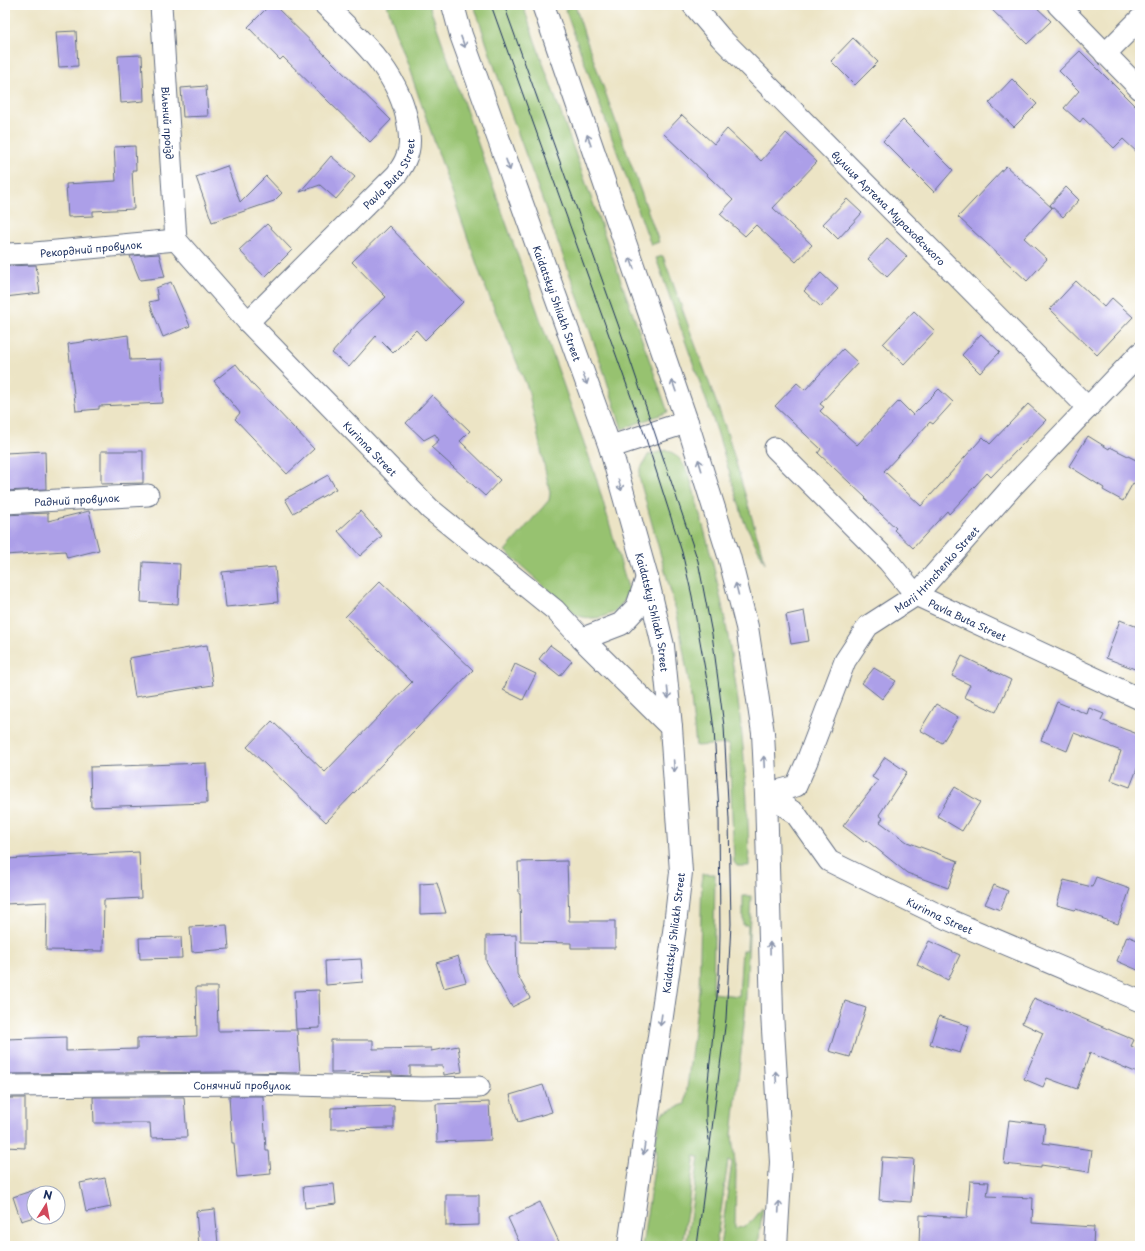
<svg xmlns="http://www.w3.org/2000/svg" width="1145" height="1251" viewBox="0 0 1145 1251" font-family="'Playpen Sans',sans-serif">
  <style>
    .green { fill: #97c26f; stroke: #597866 }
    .building { fill: #ac9fe8 }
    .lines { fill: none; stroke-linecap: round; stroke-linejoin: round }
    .minor-casing { stroke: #646e82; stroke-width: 23 }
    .highway-casing { stroke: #646e82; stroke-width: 24 }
    .minor { stroke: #fff; stroke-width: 21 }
    .highway { stroke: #fff; stroke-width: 22 }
    .tram { stroke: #1b2f5e; stroke-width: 1 }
    .oneway { stroke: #8d97ae }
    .labels { text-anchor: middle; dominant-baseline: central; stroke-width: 3; stroke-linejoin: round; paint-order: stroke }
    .street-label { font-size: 10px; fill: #1b2f5e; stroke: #fff }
  </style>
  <rect width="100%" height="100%" fill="#fff"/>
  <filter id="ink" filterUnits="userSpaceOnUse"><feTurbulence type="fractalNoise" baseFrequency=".025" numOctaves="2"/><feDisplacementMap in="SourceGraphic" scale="8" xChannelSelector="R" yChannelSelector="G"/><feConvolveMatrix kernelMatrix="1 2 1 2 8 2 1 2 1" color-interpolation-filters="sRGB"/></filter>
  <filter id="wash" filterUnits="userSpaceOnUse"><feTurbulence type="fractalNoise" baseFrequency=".012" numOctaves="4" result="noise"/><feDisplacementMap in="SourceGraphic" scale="16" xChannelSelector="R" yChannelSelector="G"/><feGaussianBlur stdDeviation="0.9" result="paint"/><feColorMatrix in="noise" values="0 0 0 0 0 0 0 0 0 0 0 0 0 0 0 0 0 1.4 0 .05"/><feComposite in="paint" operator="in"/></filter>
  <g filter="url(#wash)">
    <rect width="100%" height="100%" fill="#ece4c5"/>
    <path class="green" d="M 387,5 L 429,5 L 595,474 L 629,591 C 620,615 599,623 576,615 L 505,551 L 549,500 L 550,493 L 528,389 L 482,279 Z
      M 474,5 L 523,5 L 535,41 L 668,412 L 622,429 C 579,286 519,148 474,5 Z
      M 575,5 L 585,36 L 659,242 L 651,245 L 565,9 Z
      M 663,256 L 727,432 L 765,563 L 744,521 L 717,431 L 656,258 Z
      M 667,450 C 691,459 694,497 701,518 C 733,632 748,748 749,866 L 737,866 L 734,862 L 729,744 L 696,746 L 690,689 L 677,614 L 639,477 L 640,470 L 648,455 Z
      M 702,874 L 715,874 L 713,993 L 739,996 L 742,950 L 747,950 L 748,925 L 743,925 L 743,896 L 751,896 L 745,1016 L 732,1135 L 736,1171 L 735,1228 C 749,1228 755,1218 763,1207 L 758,1246 L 720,1246 L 732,1162 L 728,1161 L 716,1246 L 686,1246 L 699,1157 L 695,1156 L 682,1246 L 642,1246 L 657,1150 L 654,1148 L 662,1113 L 685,1104 L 699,991 Z"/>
    <g id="blocks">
      <path class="building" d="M 270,5 L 274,5 L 391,120 L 370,142 L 283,57 L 280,60 L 248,27 Z
        M 987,5 L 1034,5 L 1051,21 L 1027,44 Z
        M 76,31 L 78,66 L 59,67 L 56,32 Z
        M 853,38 L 878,62 L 855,85 L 831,61 Z
        M 1080,51 L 1140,111 L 1140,155 L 1123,139 L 1114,148 L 1083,118 L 1080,122 L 1064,108 L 1079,91 L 1059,71 Z
        M 142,55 L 144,101 L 121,103 L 118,56 Z
        M 1012,79 L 1037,104 L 1014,127 L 989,103 Z
        M 206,86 L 208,116 L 183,117 L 181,88 Z
        M 682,115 L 714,144 L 727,129 L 761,161 L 786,133 L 817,162 L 773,208 L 812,245 L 796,262 L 756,225 L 745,236 L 720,214 L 733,200 L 664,134 Z
        M 903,120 L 953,170 L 934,192 L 883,141 Z
        M 135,146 L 136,170 L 132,170 L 134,209 L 93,211 L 93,216 L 68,217 L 66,184 L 116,181 L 114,147 Z
        M 331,156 L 355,177 L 336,199 L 320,185 L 300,192 Z
        M 227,166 L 240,202 L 266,176 L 282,193 L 274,201 L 212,222 L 196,177 Z
        M 1006,166 L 1052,208 L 1024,238 L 1047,259 L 1027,281 L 958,217 Z
        M 1066,187 L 1079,200 L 1063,217 L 1050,205 Z
        M 847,199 L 862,213 L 838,239 L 823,224 Z
        M 267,224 L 292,250 L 265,277 L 239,250 Z
        M 389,226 L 463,302 L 425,340 L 416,330 L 393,353 L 376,336 L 349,367 L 332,353 L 358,323 L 386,297 L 352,262 Z
        M 887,238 L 907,256 L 887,277 L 868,259 Z
        M 159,254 L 165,277 L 140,280 L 130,256 Z
        M 36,265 L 40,293 L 5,297 L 5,266 Z
        M 821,273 L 838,289 L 821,307 L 804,291 Z
        M 1076,281 L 1104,307 L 1112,298 L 1133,317 L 1097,355 L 1050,309 Z
        M 171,282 L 190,326 L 163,337 L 149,302 L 158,300 L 156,288 Z
        M 914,311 L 935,331 L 904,364 L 883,344 Z
        M 981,334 L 1000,352 L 980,373 L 962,355 Z
        M 128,335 L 130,360 L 161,359 L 163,403 L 99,406 L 99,409 L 76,411 L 68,344 Z
        M 843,349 L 858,363 L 820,404 L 824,407 L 820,411 L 857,445 L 899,401 L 913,415 L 939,389 L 953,402 L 933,424 L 930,422 L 884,471 L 921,506 L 983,437 L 990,444 L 1028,404 L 1046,420 L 991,477 L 987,473 L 949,514 L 947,511 L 913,548 L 894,530 L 896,528 L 865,499 L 866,498 L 818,453 L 821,449 L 775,406 L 797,383 L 805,390 Z
        M 236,364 L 254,386 L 314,449 L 287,474 L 235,419 L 240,413 L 214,381 Z
        M 432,395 L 470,431 L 460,441 L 500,480 L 485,496 L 431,447 L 439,440 L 435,434 L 424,440 L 406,423 Z
        M 1088,436 L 1109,449 L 1110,447 L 1140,462 L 1140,486 L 1133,483 L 1123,501 L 1103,490 L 1104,488 L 1069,466 Z
        M 45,451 L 46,489 L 5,491 L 5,453 Z
        M 101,451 L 143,451 L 143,483 L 101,484 Z
        M 328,475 L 336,489 L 293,513 L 285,499 Z
        M 89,511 L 99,550 L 67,558 L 65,551 L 5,555 L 5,515 L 48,513 L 48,521 Z
        M 360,511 L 382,536 L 360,556 L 338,531 Z
        M 143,562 L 180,564 L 178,604 L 141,602 Z
        M 275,567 L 278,602 L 226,607 L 222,572 Z
        M 380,581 L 473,670 L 326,822 L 247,747 L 272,721 L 325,772 L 412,682 L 345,617 Z
        M 804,611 L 809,641 L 791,644 L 786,615 Z
        M 1120,620 L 1140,628 L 1140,671 L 1106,658 Z
        M 207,645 L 213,685 L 135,697 L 129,658 Z
        M 550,645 L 572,661 L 560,676 L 539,659 Z
        M 962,656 L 1011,680 L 996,712 L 964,697 L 970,685 L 952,676 Z
        M 515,664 L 536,674 L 523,700 L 503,690 Z
        M 874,668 L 896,681 L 882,699 L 862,683 Z
        M 1057,702 L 1087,714 L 1089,708 L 1104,714 L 1101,720 L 1140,735 L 1140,761 L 1130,787 L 1111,780 L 1121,751 L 1074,733 L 1067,751 L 1041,740 Z
        M 936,704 L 958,717 L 942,743 L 920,730 Z
        M 885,757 L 907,772 L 879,815 L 883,818 L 880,822 L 907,842 L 958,861 L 948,888 L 907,873 L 866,840 L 864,842 L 843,826 L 878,781 L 872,777 Z
        M 206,763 L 207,803 L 91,807 L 90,767 Z
        M 955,787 L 980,802 L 962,831 L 937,816 Z
        M 139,852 L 141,898 L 104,900 L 103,951 L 46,950 L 47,902 L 5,904 L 5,859 Z
        M 567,861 L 569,921 L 615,921 L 615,948 L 571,948 L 571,943 L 521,942 L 520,894 L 519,894 L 518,862 Z
        M 1096,877 L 1130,889 L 1118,924 L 1076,909 L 1075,910 L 1057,905 L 1064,880 L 1092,887 Z
        M 437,883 L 446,913 L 420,914 L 420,884 Z
        M 994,885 L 1008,891 L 1000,910 L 985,904 Z
        M 227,925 L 229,949 L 192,952 L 190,927 Z
        M 516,935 L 517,974 L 530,998 L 512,1007 L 486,961 L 486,936 Z
        M 1127,936 L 1140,941 L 1140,971 L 1117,961 Z
        M 181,937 L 182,958 L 140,959 L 139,938 Z
        M 929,941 L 960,955 L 948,980 L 917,965 Z
        M 458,956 L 466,982 L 444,988 L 436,963 Z
        M 361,959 L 363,982 L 326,985 L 325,961 Z
        M 196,987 L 217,987 L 218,1031 L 297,1030 L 300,1073 L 227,1072 L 5,1074 L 5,1039 L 66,1037 L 66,1051 L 137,1049 L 137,1038 L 197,1036 Z
        M 319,990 L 320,1028 L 296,1029 L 294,991 Z
        M 1034,998 L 1134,1040 L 1131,1046 L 1140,1050 L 1140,1074 L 1090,1053 L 1077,1089 L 1047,1078 L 1043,1087 L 1024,1079 L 1043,1033 L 1022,1023 Z
        M 845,1001 L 866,1008 L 850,1057 L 829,1051 Z
        M 939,1016 L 969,1026 L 960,1053 L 930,1044 Z
        M 331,1040 L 373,1040 L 373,1049 L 431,1048 L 431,1051 L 458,1046 L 462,1072 L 444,1075 L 443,1066 L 410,1066 L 410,1076 L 392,1075 L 392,1072 L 331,1073 Z
        M 543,1085 L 552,1112 L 518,1122 L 510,1095 Z
        M 229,1096 L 263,1096 L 266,1151 L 269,1151 L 271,1174 L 237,1177 L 234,1143 L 232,1143 Z
        M 93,1097 L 184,1097 L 187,1137 L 151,1138 L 150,1123 L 94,1123 Z
        M 5,1098 L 25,1098 L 25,1148 L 5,1147 Z
        M 489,1102 L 491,1140 L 437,1142 L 436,1104 Z
        M 394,1106 L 394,1128 L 331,1129 L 331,1108 Z
        M 1009,1120 L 1045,1124 L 1043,1143 L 1092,1150 L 1089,1172 L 1041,1165 L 1041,1168 L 1004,1164 Z
        M 882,1157 L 914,1159 L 911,1202 L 879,1200 Z
        M 105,1178 L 111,1207 L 86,1212 L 80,1183 Z
        M 970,1181 L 989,1182 L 987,1196 L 1033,1198 L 1032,1223 L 1094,1227 L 1093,1246 L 919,1246 L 920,1215 L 967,1218 Z
        M 334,1184 L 336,1204 L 305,1208 L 303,1187 Z
        M 34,1190 L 34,1217 L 21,1221 L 13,1197 Z
        M 446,1195 L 479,1195 L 479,1225 L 446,1226 Z
        M 540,1202 L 561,1246 L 521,1246 L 508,1218 Z
        M 215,1209 L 218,1244 L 199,1246 L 196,1211 Z"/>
    </g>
  </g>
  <g filter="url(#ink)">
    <use href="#blocks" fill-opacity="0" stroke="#646e82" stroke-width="1"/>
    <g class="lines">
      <defs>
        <g id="minor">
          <path id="s1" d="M 161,5 L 176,240"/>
          <path id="s2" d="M 693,5 L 721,38 L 1088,408"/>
          <path d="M 1058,5 L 1140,89"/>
          <path d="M 1105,54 L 1140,19"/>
          <path id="s3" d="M 176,240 L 248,322 L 430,509 L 555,610 L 582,639"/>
          <path id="s4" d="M 5,254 L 35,253 L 176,240"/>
          <path id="s5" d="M 248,322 L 397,174 C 400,169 404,164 406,158 C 411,148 410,136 408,125 C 400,73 361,40 325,5"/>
          <path id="s6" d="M 775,448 L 888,561 L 916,595 L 1140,699"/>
          <path id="s7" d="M 5,503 L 148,495"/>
          <path id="s8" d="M 766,794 L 796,786 L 807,761 L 845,661 L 868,626 L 916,595 L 1012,487 L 1140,353"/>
          <path id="s9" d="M 766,794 L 795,813 L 829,861 L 947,919 L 1140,1001"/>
          <path id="s10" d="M 5,1086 L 250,1084 L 422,1088 L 479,1087"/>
        </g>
        <g id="highway">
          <path id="s11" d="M 453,5 L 461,35 L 610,447 L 647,578 L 663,646 L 671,727 L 681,872 L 675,925 L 629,1246"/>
          <path d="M 543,5 L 687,422 L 729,556 L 747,627 L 763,733 L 766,794 L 772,1013 L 781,1162 L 776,1246"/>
          <path d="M 610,447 L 687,422"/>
          <path d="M 647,578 L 637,607 L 621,624 L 582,639 L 671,727"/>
        </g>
      </defs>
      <use href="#minor" class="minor-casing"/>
      <use href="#highway" class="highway-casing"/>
      <use href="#minor" class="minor"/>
      <use href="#highway" class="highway"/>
      <path class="tram" d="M 491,5 L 645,436 L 682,552 L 692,596 L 709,692 L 714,730 L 719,811 L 720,935 L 719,977 L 706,1100 L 706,1121 L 709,1140
        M 504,5 L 619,327 L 698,561 L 712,634 L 724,726 L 729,820 L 731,924 L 726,1019 L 697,1246"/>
    </g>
    <defs><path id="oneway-shaft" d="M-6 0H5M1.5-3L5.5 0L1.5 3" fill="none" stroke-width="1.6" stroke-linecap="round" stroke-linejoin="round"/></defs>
    <g class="oneway">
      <use href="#oneway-shaft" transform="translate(463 42) rotate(70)"/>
      <use href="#oneway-shaft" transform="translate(589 140) rotate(-109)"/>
      <use href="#oneway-shaft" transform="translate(508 165) rotate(70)"/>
      <use href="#oneway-shaft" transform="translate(632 263) rotate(-109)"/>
      <use href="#oneway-shaft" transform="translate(585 379) rotate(70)"/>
      <use href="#oneway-shaft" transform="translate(674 386) rotate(-109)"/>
      <use href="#oneway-shaft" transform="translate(700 465) rotate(-107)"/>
      <use href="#oneway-shaft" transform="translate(620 485) rotate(74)"/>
      <use href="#oneway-shaft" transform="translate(737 589) rotate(-104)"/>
      <use href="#oneway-shaft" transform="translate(668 693) rotate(84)"/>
      <use href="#oneway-shaft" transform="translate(764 762) rotate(-93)"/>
      <use href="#oneway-shaft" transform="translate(674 766) rotate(86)"/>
      <use href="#oneway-shaft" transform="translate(770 948) rotate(-91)"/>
      <use href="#oneway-shaft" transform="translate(661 1020) rotate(98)"/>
      <use href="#oneway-shaft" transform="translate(776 1077) rotate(-94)"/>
      <use href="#oneway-shaft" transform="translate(644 1149) rotate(98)"/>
      <use href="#oneway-shaft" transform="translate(779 1207) rotate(-87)"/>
    </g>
  </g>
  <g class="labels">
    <g class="street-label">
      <text stroke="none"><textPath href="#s1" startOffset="118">Вільний проїзд</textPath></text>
      <text stroke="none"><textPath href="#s5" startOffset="206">Pavla Buta Street</textPath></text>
      <text stroke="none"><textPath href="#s2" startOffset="282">вулиця Артема Мураховського</textPath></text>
      <text stroke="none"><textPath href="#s4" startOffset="86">Рекордний провулок</textPath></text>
      <text stroke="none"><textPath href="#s11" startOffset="316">Kaidatskyi Shliakh Street</textPath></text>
      <text stroke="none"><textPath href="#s3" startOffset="285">Kurinna Street</textPath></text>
      <text stroke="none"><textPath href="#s7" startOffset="72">Радний провулок</textPath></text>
      <text stroke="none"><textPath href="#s8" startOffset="297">Marii Hrinchenko Street</textPath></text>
      <text stroke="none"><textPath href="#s11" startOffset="640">Kaidatskyi Shliakh Street</textPath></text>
      <text stroke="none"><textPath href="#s6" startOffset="261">Pavla Buta Street</textPath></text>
      <text stroke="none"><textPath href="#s9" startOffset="217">Kurinna Street</textPath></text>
      <text transform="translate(673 933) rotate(-83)">Kaidatskyi Shliakh Street</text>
      <text stroke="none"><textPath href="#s10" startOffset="237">Сонячний провулок</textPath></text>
    </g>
  </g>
  <rect width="1145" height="1251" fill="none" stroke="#fff" stroke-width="20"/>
  <g transform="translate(46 1205) rotate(11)"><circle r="19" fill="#ffffff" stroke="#a4acbf"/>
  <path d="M0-3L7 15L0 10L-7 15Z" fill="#d1495b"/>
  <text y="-6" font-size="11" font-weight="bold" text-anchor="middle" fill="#1b2f5e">N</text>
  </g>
</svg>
